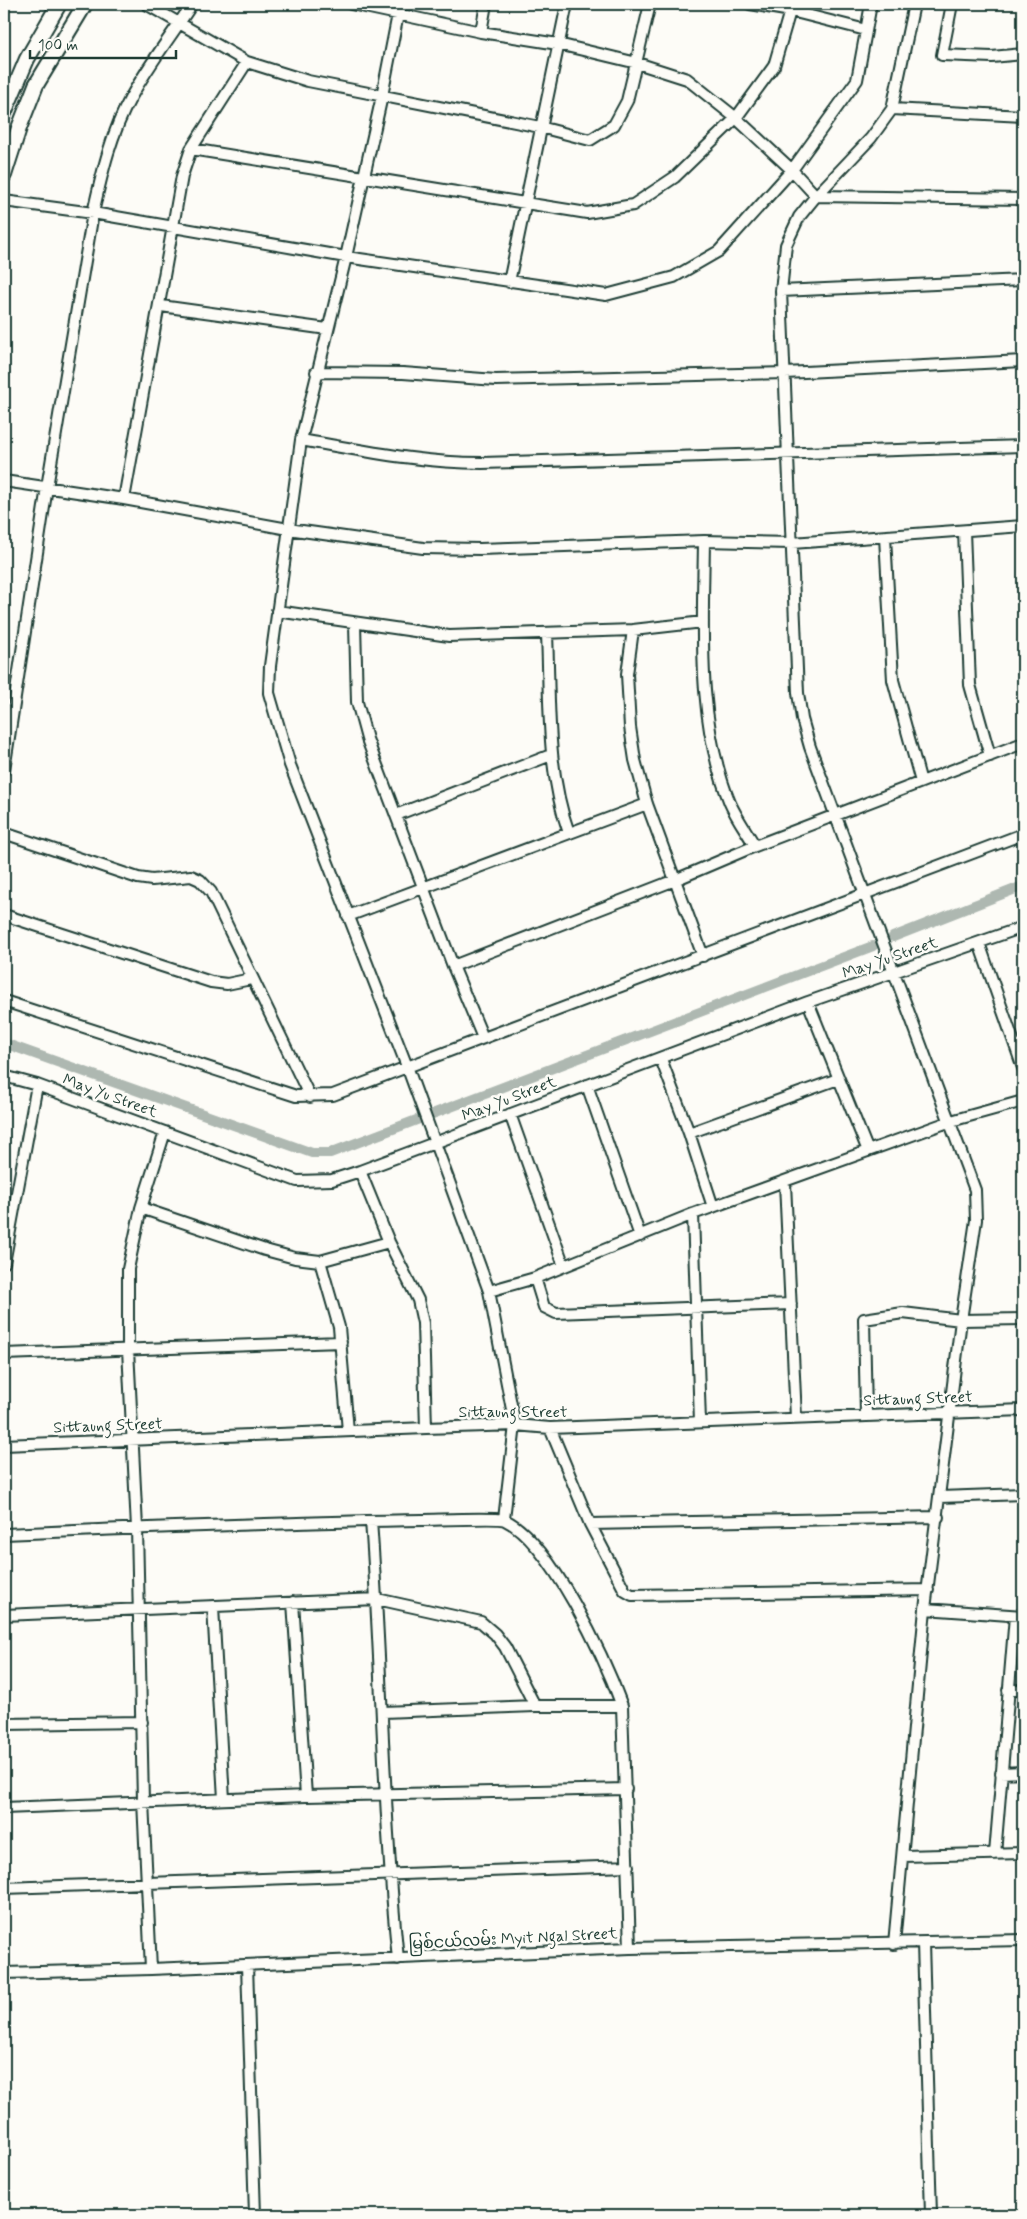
<svg xmlns="http://www.w3.org/2000/svg" width="1027" height="2219" viewBox="0 0 1027 2219" font-family="Mynerve,'Noto Sans Myanmar',sans-serif">
  <style>
    .lines { fill: none; stroke-linecap: round; stroke-linejoin: round }
    .canal { stroke: #aeb8b1; stroke-width: 10 }
    .street-casing { stroke: #1f3d34; stroke-width: 14 }
    .secondary-casing { stroke: #1f3d34; stroke-width: 18 }
    .street { stroke: #fdfcf7; stroke-width: 10 }
    .secondary { stroke: #fdfcf7; stroke-width: 14 }
    .labels { text-anchor: middle; dominant-baseline: central; stroke-width: 5; stroke-linejoin: round; paint-order: stroke }
    .street-label { font-size: 16px; fill: #1f3d34; stroke: #fdfcf7 }
  </style>
  <rect width="100%" height="100%" fill="#fdfcf7"/>
  <filter id="ink" filterUnits="userSpaceOnUse"><feTurbulence type="fractalNoise" baseFrequency=".02" numOctaves="2"/><feDisplacementMap in="SourceGraphic" scale="10" xChannelSelector="R" yChannelSelector="G"/><feConvolveMatrix kernelMatrix="1 2 1 2 8 2 1 2 1" color-interpolation-filters="sRGB"/></filter>
  <g filter="url(#ink)">
    <g class="lines">
      <path class="canal" d="M 893,937 L 1023,886
        M 4,1043 L 312,1153 L 330,1153 L 873,946"/>
      <defs>
        <path id="street" d="M 146,4 L 247,62 L 308,81 L 540,127 L 590,140 L 614,125 L 627,101 L 650,4
          M 351,4 L 481,32 L 558,44 L 637,63 L 687,79 L 736,118 L 792,170 L 816,196 L 1023,199
          M 400,4 L 382,96 L 346,257 L 301,440 L 270,666 L 269,693 L 290,765 L 408,1069 L 489,1291 L 515,1425 L 504,1519
          M 750,4 L 791,11 L 866,30
          M 952,4 L 942,55 L 992,57 L 1023,54
          M 481,32 L 486,4
          M 892,109 L 1023,116
          M 191,149 L 587,213 L 633,205 L 675,177 L 736,118 L 774,66 L 792,4
          M 4,201 L 93,213 L 346,257 L 606,295 L 674,277 L 719,251 L 792,170 L 857,80 L 871,4
          M 509,282 L 567,4
          M 781,291 L 1023,280
          M 161,306 L 327,329
          M 316,372 L 403,373 L 496,380 L 785,373 L 1023,361
          M 301,440 C 360,450 421,463 482,463 L 1023,446
          M 4,481 L 124,499 L 288,529 L 423,548 L 480,549 L 704,541 L 792,543 L 1023,526
          M 124,499 L 182,176 L 191,149 L 247,62
          M 964,531 L 970,685 L 990,756
          M 885,537 L 893,680 L 921,782
          M 704,541 C 703,628 696,720 730,803 C 736,817 747,832 755,846
          M 277,611 L 449,636 L 633,630 L 703,622
          M 355,624 L 357,702 L 367,739 L 453,966 L 483,1038
          M 633,630 L 627,674 L 630,727 L 635,760 L 647,804 L 703,956
          M 547,634 C 550,701 546,769 569,833
          M 4,770 L 47,487 L 93,213 C 102,173 111,133 131,97 C 149,64 172,35 192,4
          M 396,815 L 551,755
          M 4,833 L 138,878 L 152,880 L 191,876 L 200,880 L 211,892 L 310,1097
          M 4,915 L 211,982 L 227,984 L 251,979
          M 348,916 L 647,804
          M 979,943 L 1023,1068
          M 453,966 L 675,880 L 755,846 L 1023,743
          M 4,1001 L 296,1096 L 333,1095 L 1023,834
          M 808,1002 L 868,1151
          M 661,1059 L 689,1133 L 713,1207
          M 4,1076 L 37,1085 L 297,1181 L 332,1180 L 360,1171 L 808,1002 L 1023,927
          M 587,1085 L 640,1236
          M 510,1114 L 564,1266
          M 689,1133 L 838,1079
          M 360,1171 L 389,1242 L 418,1300 L 423,1323 L 426,1428
          M 785,1183 L 796,1418
          M 141,1208 L 265,1250 L 295,1258 L 320,1261 L 389,1242
          M 693,1214 L 700,1422
          M 320,1261 L 339,1327 L 348,1431
          M 4,1263 L 37,1085
          M 535,1278 L 544,1307 L 556,1313 L 791,1304
          M 489,1291 L 535,1278 L 693,1214 L 951,1121 L 1023,1101
          M 4,1354 L 341,1342
          M 866,1415 L 864,1319 L 903,1313 L 961,1320 L 1023,1319
          M 550,1428 L 590,1524 L 625,1591 L 632,1595 L 928,1590
          M 4,1445 L 426,1428 L 515,1425 L 550,1428 L 1023,1410
          M 940,1497 L 1023,1494
          M 371,1521 C 382,1667 383,1813 398,1959
          M 590,1524 L 938,1517
          M 4,1534 C 143,1528 283,1522 423,1520 C 435,1520 499,1517 505,1520 C 551,1542 605,1659 622,1706 L 630,1948
          M 293,1602 L 306,1796
          M 213,1607 L 224,1799
          M 925,1609 L 1023,1616
          M 4,1615 L 377,1599 L 481,1622 L 495,1634 L 505,1647 L 535,1706
          M 1008,1690 L 1023,1690
          M 383,1712 L 535,1706 L 622,1706
          M 4,1724 L 142,1722
          M 1001,1773 L 1023,1772
          M 4,1808 L 306,1796 L 626,1789
          M 995,1854 L 1015,1616
          M 903,1856 L 1023,1853
          M 4,1888 L 628,1866
          M 923,1943 L 931,2215
          M 894,1944 L 925,1609 L 961,1320 L 976,1220 L 975,1190 L 810,747 L 802,719 L 798,693 L 781,291 L 786,245 L 799,217 L 816,196 L 871,138 L 892,109 L 914,4
          M 247,1965 L 255,2215
          M 151,1969 L 143,1801 L 137,1528 L 128,1349 L 128,1269 L 141,1208 L 165,1132
          M 4,1973 L 151,1969 L 630,1948 L 1023,1940"/>
        <path id="secondary" d="M 4,113 L 27,59 L 59,4
          M 4,175 L 19,128 L 36,85 L 85,4"/>
      </defs>
      <use href="#street" class="street-casing"/>
      <use href="#secondary" class="secondary-casing"/>
      <use href="#street" class="street"/>
      <use href="#secondary" class="secondary"/>
    </g>
  </g>
  <g class="labels">
    <g class="street-label">
      <text transform="translate(890 958) rotate(-19)">May Yu Street</text>
      <text transform="translate(110 1096) rotate(20)">May Yu Street</text>
      <text transform="translate(509 1099) rotate(-21)">May Yu Street</text>
      <text transform="translate(918 1399) rotate(-2)">Sittaung Street</text>
      <text x="513" y="1412">Sittaung Street</text>
      <text transform="translate(108 1426) rotate(-2)">Sittaung Street</text>
      <text transform="translate(513 1939) rotate(-3)">မြစ်ငယ်လမ်း Myit Ngal Street</text>
    </g>
  </g>
  <rect width="1027" height="2219" fill="none" stroke="#fdfcf7" stroke-width="20"/>
  <rect x="10" y="10" width="1007" height="2199" fill="none" stroke="#1f3d34" stroke-width="2" filter="url(#ink)"/>
  <path d="M30 50v8h146v-8" fill="none" stroke="#1f3d34" stroke-width="2.5"/>
  <text x="38" y="50" font-size="15" fill="#1f3d34" stroke="#fdfcf7" stroke-width="4" paint-order="stroke">100 m</text>
</svg>
